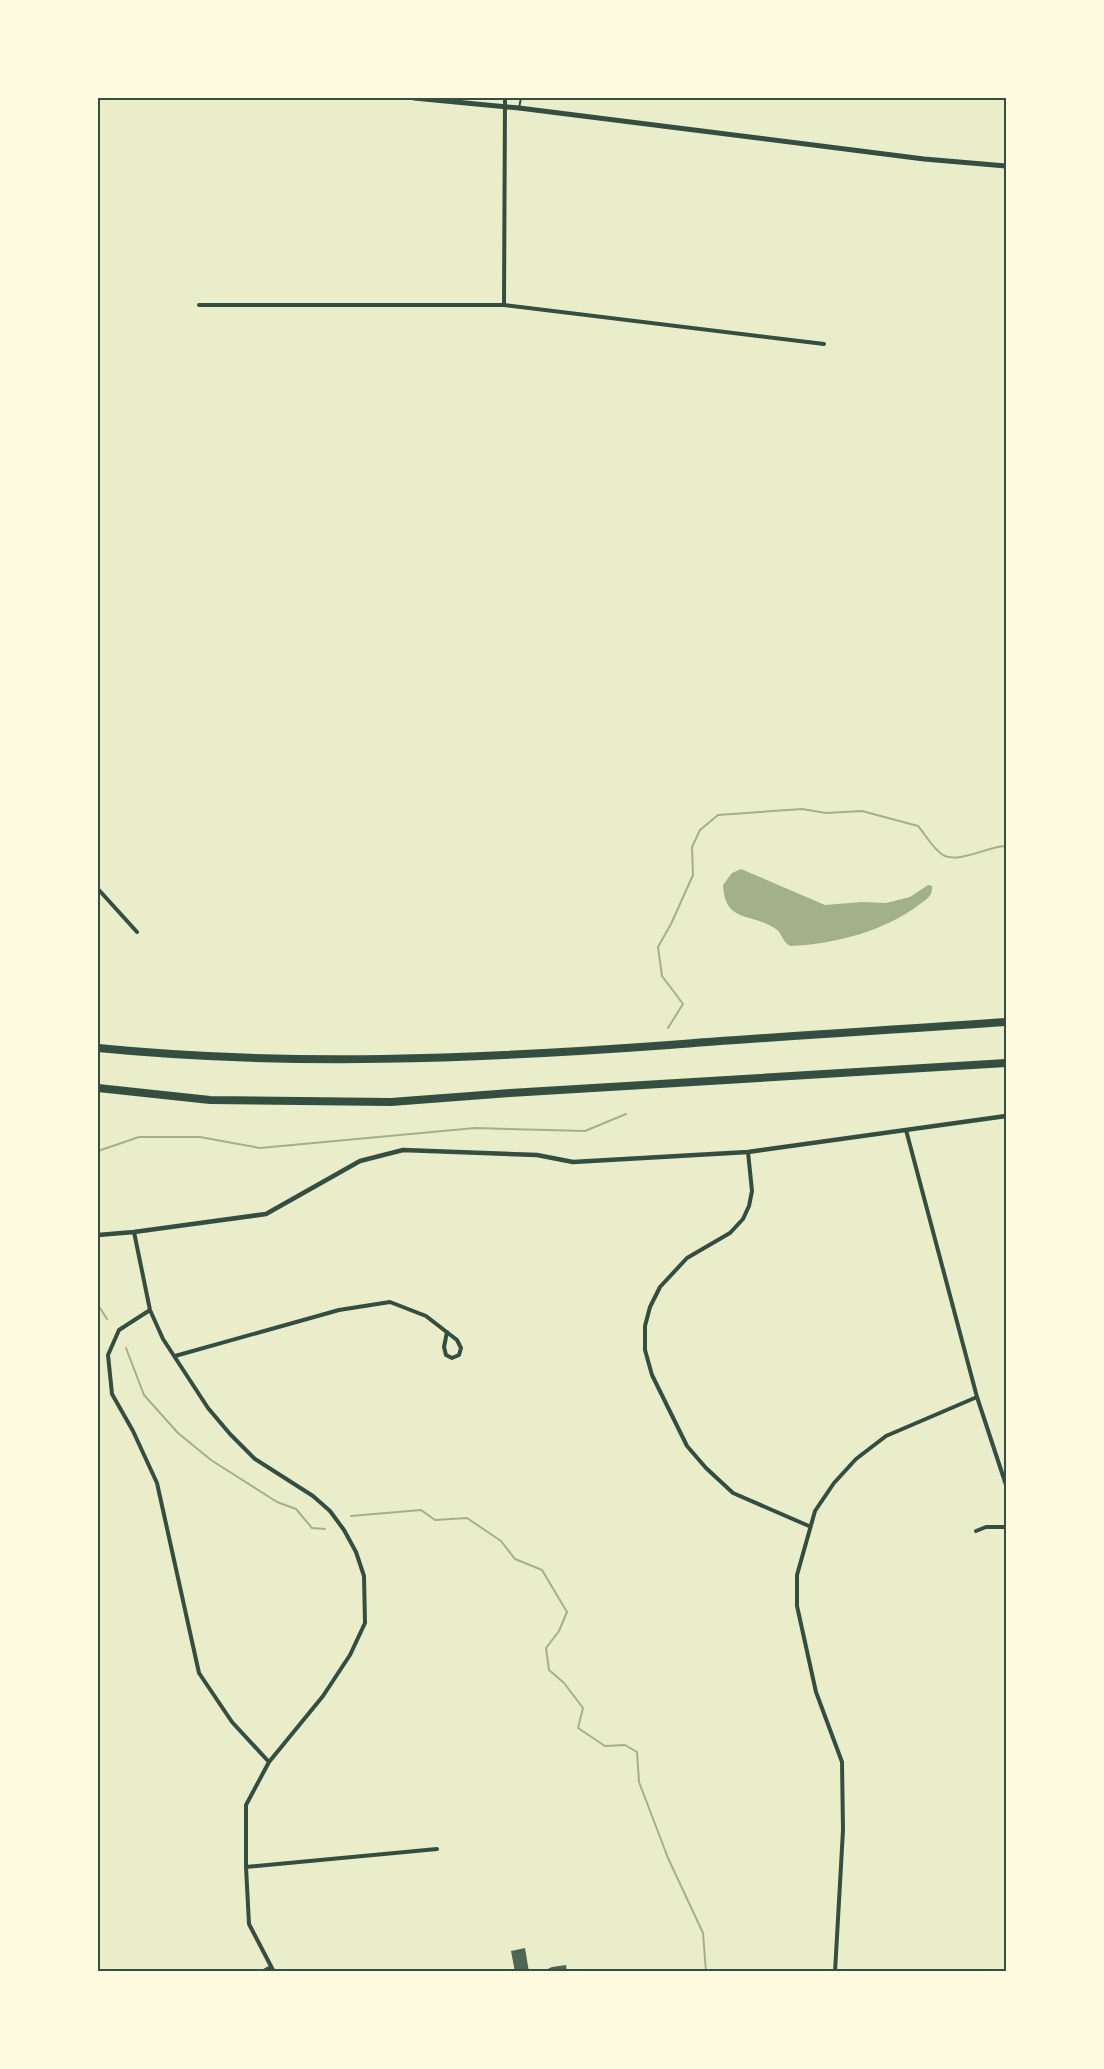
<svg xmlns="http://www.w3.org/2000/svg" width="1104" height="2069" viewBox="0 0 1104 2069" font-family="'Open Sans',sans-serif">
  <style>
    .water { fill: #a3b18a }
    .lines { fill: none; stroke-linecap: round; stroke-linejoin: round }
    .stream { stroke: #a3b18a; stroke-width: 2 }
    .building { fill: #4f6655 }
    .service { stroke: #344e41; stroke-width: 2 }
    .minor { stroke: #344e41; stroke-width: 4 }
    .tertiary { stroke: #344e41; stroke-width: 4.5 }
    .secondary { stroke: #344e41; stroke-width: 5 }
    .motorway { stroke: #344e41; stroke-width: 8 }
    .neatline { fill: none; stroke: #344e41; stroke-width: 2 }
  </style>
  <rect width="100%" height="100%" fill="#e9edc9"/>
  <path class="water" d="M 741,869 L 825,905 L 862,902 L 886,903 L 910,897 L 928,885 L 932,886 C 933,896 927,899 920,904 C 885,931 835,944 791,946 C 782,943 783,934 776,929 C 751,912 725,924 723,885 L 732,873 Z"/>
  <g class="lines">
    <path class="stream" d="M 668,1028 L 683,1004 L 662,976 L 658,947 L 671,924 L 693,875 L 692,847 L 700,830 L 718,815 L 802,809 L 826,813 L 862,811 L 918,826 C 926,835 932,848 943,855 C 958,864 989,846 1006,846
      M 98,1151 L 139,1137 L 200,1137 L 260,1148 L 475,1128 L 585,1131 L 626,1114
      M 98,1305 L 107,1319
      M 126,1348 L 144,1395 L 178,1433 L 211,1460 L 277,1502 L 296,1509 L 312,1528 L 325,1529
      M 351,1516 L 421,1510 L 435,1520 L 467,1518 L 501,1541 L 515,1559 L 542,1570 L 567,1612 L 559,1631 L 546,1648 L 549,1670 L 564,1683 L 583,1708 L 578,1728 L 605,1746 L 625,1745 L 637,1752 L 639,1782 L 668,1858 L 703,1933 L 706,1972"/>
  </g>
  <path class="building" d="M 525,1948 L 529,1972 L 515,1972 L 511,1951 Z
    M 566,1965 L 567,1972 L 541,1972 L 552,1967 Z"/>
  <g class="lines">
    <path class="service" d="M 519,108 L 521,98"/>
    <path class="minor" d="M 199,305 L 504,305 L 824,344
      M 504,305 L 505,98
      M 98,889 L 137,932
      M 906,1130 L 977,1397 L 1006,1485
      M 748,1152 L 752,1191 L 749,1206 L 743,1219 L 730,1233 L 687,1258 L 660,1287 L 650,1307 L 645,1326 L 645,1350 L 652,1375 L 687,1446 L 706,1468 L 733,1493 L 809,1526
      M 134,1232 L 150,1310 L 163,1339 L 208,1408 L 230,1434 L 255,1459 L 313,1496 L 330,1511 L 344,1530 L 356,1552 L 364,1576 L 365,1623 L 350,1655 L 323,1696 L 269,1762 L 246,1805 L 246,1867 L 249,1924 L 274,1972
      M 150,1310 L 119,1330 L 108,1355 L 112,1394 L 133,1431 L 157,1483 L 199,1673 L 232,1722 L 269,1762
      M 175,1356 L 339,1310 L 390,1302 L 426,1316 L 457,1340 L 461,1348 L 459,1355 L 452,1358 L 446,1355 L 444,1347 L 447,1332
      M 976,1531 L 986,1527 L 1006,1527
      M 246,1867 L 437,1849
      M 262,1972 L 271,1967
      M 835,1972 L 843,1830 L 842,1762 L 816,1692 L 797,1606 L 797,1575 L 815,1511 L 834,1483 L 856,1459 L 886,1436 L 977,1397"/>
    <path class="tertiary" d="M 98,1235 L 134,1232 L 266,1214 L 360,1161 L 403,1150 L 537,1155 L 573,1162 L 748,1152 L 1006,1116"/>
    <path class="secondary" d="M 414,98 L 519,108 L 924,159 L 1006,166"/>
    <path class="motorway" d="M 98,1048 C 289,1067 477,1059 669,1045 C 781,1036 894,1030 1006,1022
      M 98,1088 L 210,1100 L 391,1102 L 510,1093 L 1006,1063"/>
  </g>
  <rect width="1104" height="2069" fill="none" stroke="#fefae0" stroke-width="198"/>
  <rect x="99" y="99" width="906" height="1871" class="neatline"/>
</svg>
